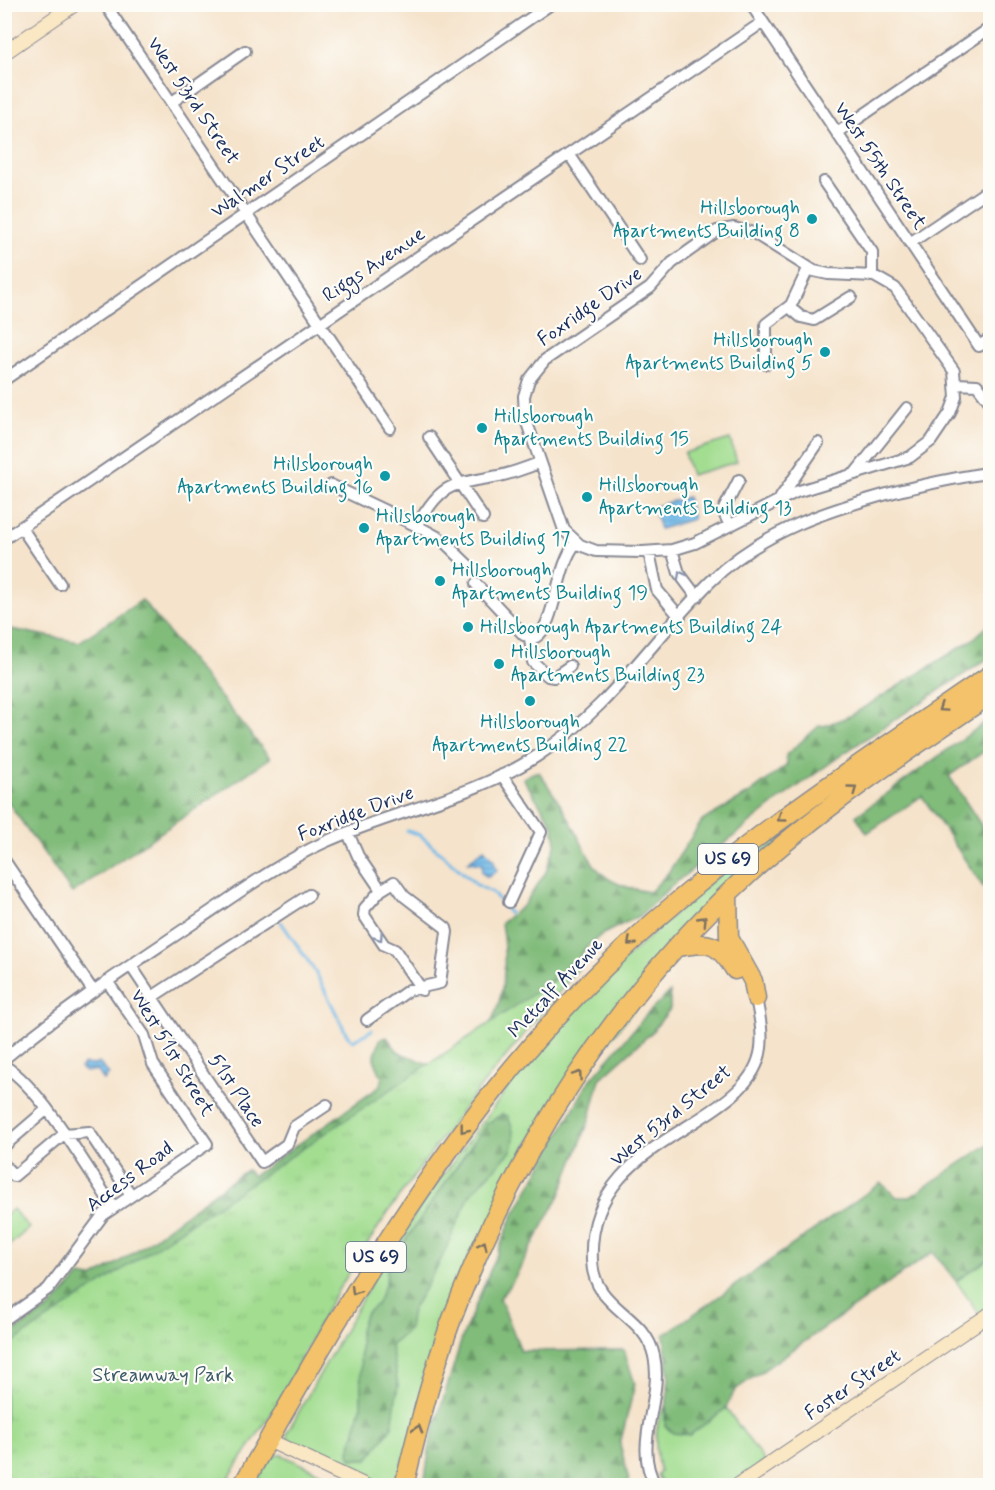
<svg xmlns="http://www.w3.org/2000/svg" width="995" height="1490" viewBox="0 0 995 1490" font-family="Mynerve,sans-serif">
  <style>
    .green { fill: #a2dd90; stroke: #5e8677; stroke-width: 1.5 }
    .forest { fill: url(#forest-firs); stroke: #4e766c; stroke-width: 1.5 }
    .park { fill: url(#park-tufts); stroke: #5e8677; stroke-width: 1.5 }
    .water { fill: url(#water-rules); stroke: #4674a4; stroke-width: 1.5 }
    .lines { fill: none; stroke-linecap: round; stroke-linejoin: round }
    .stream { stroke: #71bae9; stroke-width: 3 }
    .street-casing { stroke: #888994; stroke-width: 14 }
    .secondary-casing { stroke: #888994; stroke-width: 16 }
    .highway-casing { stroke: #888994; stroke-width: 21 }
    .street { stroke: #fff; stroke-width: 10 }
    .secondary { stroke: #fae7c3; stroke-width: 14 }
    .highway { stroke: #f3c26a; stroke-width: 18 }
    .oneway { stroke: #8d97ae }
    .oneway2 { stroke: #7c7163 }
    .culture-dot { fill: #0f9aa8; stroke: #fdfcf7; stroke-width: 2 }
    .labels { text-anchor: middle; dominant-baseline: central; stroke-width: 4.5; stroke-linejoin: round; paint-order: stroke }
    .shield { fill: #fdfcf7; stroke: #5f6c8c; stroke-width: 1.5 }
    .shield-label { font-size: 18px; font-weight: bold; fill: #1b2f5e }
    .street-label { font-size: 20px; fill: #1b2f5e; stroke: #fdfcf7 }
    .culture-label { font-size: 20px; fill: #0d838f; stroke: #fdfcf7; text-anchor: start }
    .park-label { font-size: 20px; fill: #3d5a6a; stroke: #fdfcf7 }
  </style>
  <defs>
    <pattern id="forest-firs" width="22" height="20" patternUnits="userSpaceOnUse" patternTransform="scale(1.5)"><rect width="22" height="20" fill="#81bc7a"/><path d="M5 1l3.5 6h-7zM16 11l3.5 6h-7z" fill="#699967"/></pattern>
    <pattern id="park-tufts" width="24" height="20" patternUnits="userSpaceOnUse" patternTransform="scale(1.5)"><rect width="24" height="20" fill="#a2dd90"/><path d="M3 7l-1-3M5 7V3M7 7l1-3M15 17l-1-3M17 17v-4M19 17l1-3" fill="none" stroke="#8bbe7f"/></pattern>
    <pattern id="water-rules" width="6" height="5" patternUnits="userSpaceOnUse" patternTransform="scale(1.5)"><rect width="6" height="5" fill="#71bae9"/><path d="M0 2.5h6" fill="none" stroke="#5c98c0"/></pattern>
  </defs>
  <rect width="100%" height="100%" fill="#fdfcf7"/>
  <filter id="ink" filterUnits="userSpaceOnUse"><feTurbulence type="fractalNoise" baseFrequency=".0167" numOctaves="2"/><feDisplacementMap in="SourceGraphic" scale="12" xChannelSelector="R" yChannelSelector="G"/><feConvolveMatrix kernelMatrix="1 2 1 2 8 2 1 2 1" color-interpolation-filters="sRGB"/></filter>
  <filter id="wash" filterUnits="userSpaceOnUse"><feTurbulence type="fractalNoise" baseFrequency=".008" numOctaves="4" result="noise"/><feDisplacementMap in="SourceGraphic" scale="24" xChannelSelector="R" yChannelSelector="G"/><feGaussianBlur stdDeviation="1.35" result="paint"/><feColorMatrix in="noise" values="0 0 0 0 0 0 0 0 0 0 0 0 0 0 0 0 0 1.4 0 .05"/><feComposite in="paint" operator="in"/></filter>
  <g filter="url(#wash)">
    <rect width="100%" height="100%" fill="#f5e3cb"/>
    <path class="green" d="M 730,439 L 737,462 L 691,475 L 684,453 Z
      M 990,682 L 990,689 L 740,876 L 526,1146 L 394,1485 L 382,1485 L 287,1442 L 287,1433 L 375,1276 L 423,1203 L 535,1051 L 586,995 L 725,868 Z
      M 13,1209 L 29,1228 L 5,1249 L 5,1216 Z
      M 990,1258 L 990,1305 L 979,1314 L 956,1281 Z
      M 665,1407 L 665,1426 L 690,1435 L 726,1408 L 765,1462 L 730,1485 L 663,1485 L 657,1475 L 660,1472 C 655,1453 653,1424 665,1407 Z
      M 277,1455 L 282,1455 L 347,1485 L 255,1485 L 270,1459 Z"/>
    <path class="forest" d="M 142,600 L 270,758 L 72,893 L 5,798 L 5,628 L 79,642 Z
      M 990,624 L 990,657 L 847,751 L 779,800 L 669,888 L 641,915 L 601,935 L 587,947 L 536,1015 L 5,1485 L 4,1338 L 51,1307 L 80,1276 L 92,1278 C 147,1248 194,1205 247,1170 L 253,1176 L 379,1087 L 382,1078 L 374,1059 L 380,1039 L 387,1037 L 398,1052 L 439,1068 C 452,1058 473,1048 483,1034 C 507,1004 507,958 501,923 L 524,905 L 546,872 L 556,842 L 553,825 L 523,778 L 535,772 L 539,772 C 552,792 566,811 576,832 C 596,873 603,884 650,892 L 668,873 L 702,821 L 750,793 L 787,765 L 786,755 L 820,725 L 824,726 L 852,715 L 972,640 Z
      M 990,719 L 990,747 L 949,776 L 990,839 L 990,897 L 922,796 L 867,833 L 856,816 Z
      M 670,992 L 670,1009 L 651,1033 L 600,1079 L 589,1121 L 560,1195 L 510,1286 L 500,1298 L 521,1351 L 624,1350 L 635,1384 L 620,1444 L 630,1485 L 424,1485 L 431,1439 L 462,1338 L 512,1218 L 588,1083 L 646,1015 Z
      M 502,1114 L 508,1116 C 513,1128 516,1138 512,1150 L 470,1195 L 439,1264 L 412,1310 L 409,1329 L 391,1346 L 398,1385 L 392,1427 L 368,1459 L 351,1459 L 349,1453 L 361,1407 L 360,1330 L 365,1314 L 376,1305 L 386,1283 L 387,1269 L 393,1258 L 486,1124 Z
      M 990,1143 L 990,1258 L 956,1281 L 933,1252 L 735,1390 L 726,1408 L 690,1435 L 673,1433 L 665,1426 L 669,1376 L 664,1335 L 881,1183 L 897,1197 L 910,1197 Z"/>
    <path class="park" d="M 587,958 L 465,1106 L 388,1212 L 331,1301 L 279,1402 L 224,1485 L 5,1485 L 5,1348 Z"/>
    <path class="water" d="M 687,497 L 693,519 L 660,529 L 653,507 Z
      M 484,849 L 493,859 L 497,870 L 488,877 L 482,873 L 482,864 L 468,862 Z
      M 99,1063 L 109,1074 L 104,1081 L 97,1070 L 85,1072 L 80,1068 L 84,1064 L 94,1065 Z"/>
    <g class="lines">
      <path class="stream" d="M 407,831 L 420,835 L 477,885 L 493,893 L 509,913
        M 281,922 L 315,971 L 347,1035 L 353,1041 L 372,1030"/>
    </g>
  </g>
  <g filter="url(#ink)">
    <g class="lines">
      <defs>
        <path id="street" d="M 105,4 L 390,428
          M 751,4 L 979,346 L 990,339
          M 172,102 L 245,51
          M 837,133 L 990,28
          M 569,154 L 640,260
          M 824,182 L 872,252 L 872,275
          M 734,228 L 754,233 L 814,271 L 828,274 L 874,276 L 895,288 L 954,371 L 956,397 L 950,413 L 931,441 L 910,457 L 796,492 L 695,543 L 672,550 L 642,552 L 596,551 L 580,545 L 564,530 L 525,417 L 524,396 L 529,380 L 545,360 L 650,288 L 672,263 L 717,231 Z
          M 910,243 L 990,189
          M 789,307 L 801,317 L 814,320 L 851,297
          M 766,364 L 766,324 L 791,305 L 808,269
          M 4,380 L 551,4
          M 957,384 L 977,385 L 990,402
          M 429,437 L 483,518
          M 856,472 L 907,408
          M 331,485 L 417,526 C 442,481 452,485 499,476 C 513,473 526,468 539,463
          M 781,497 L 818,443
          M 417,526 L 441,539 L 469,566
          M 730,526 L 723,511 L 739,480
          M 21,527 L 60,584
          M 4,539 L 763,22
          M 672,550 L 679,573 L 697,597
          M 649,552 L 657,590 L 680,617
          M 476,584 L 524,635 L 536,637 C 556,624 556,566 576,543
          M 530,638 L 533,662 L 548,676 L 554,677 L 570,666
          M 502,775 L 541,832 L 509,902
          M 348,833 L 358,856 L 381,890 L 394,882 L 404,896 L 446,928 L 447,932 L 440,983 L 409,990 L 367,1020
          M 4,860 L 93,991
          M 381,890 L 365,908 L 364,915 L 384,945 L 395,950 L 422,990
          M 131,966 L 262,1162 L 287,1144 L 294,1127 L 327,1105
          M 152,997 L 309,895
          M 4,1059 C 65,1008 130,966 195,922 C 237,894 279,863 325,842 C 395,810 472,798 537,756 C 611,708 650,642 710,582 C 761,531 831,509 898,491 C 929,484 959,476 990,473
          M 4,1066 C 39,1085 90,1172 113,1207
          M 4,1146 L 46,1110
          M 4,1165 L 14,1176 L 64,1134 L 89,1132 L 131,1195
          M 4,1320 L 48,1289 L 103,1215 L 207,1144 L 153,1064 L 144,1035 L 107,981
          M 656,1486 C 631,1445 664,1399 654,1356 C 645,1313 594,1310 592,1261 C 585,1133 751,1130 761,1048 C 763,1031 759,1014 756,998"/>
        <path id="secondary" d="M 4,53 L 75,4
          M 268,1440 L 366,1486
          M 737,1486 L 990,1314"/>
        <path id="highway" d="M 728,894 L 729,938 L 753,981 L 756,998
          M 678,947 C 710,941 717,942 735,970
          M 242,1486 C 347,1301 452,1116 605,967 C 722,853 856,766 990,675
          M 404,1486 C 417,1431 431,1377 450,1324 C 512,1155 616,995 749,874 C 824,806 907,751 990,695"/>
      </defs>
      <use href="#street" class="street-casing"/>
      <use href="#secondary" class="secondary-casing"/>
      <use href="#highway" class="highway-casing"/>
      <use href="#street" class="street"/>
      <use href="#secondary" class="secondary"/>
      <use href="#highway" class="highway"/>
    </g>
    <defs><path id="oneway-chevron" d="M-2-3.5L2.5 0L-2 3.5" fill="none" stroke-width="1.6" stroke-linecap="round" stroke-linejoin="round" transform="scale(1.5)"/></defs>
    <g class="oneway">
      <use href="#oneway-chevron" transform="translate(681 575) rotate(-118)"/>
      <use href="#oneway-chevron" transform="translate(379 937) rotate(56)"/>
    </g>
    <g class="oneway2">
      <use href="#oneway-chevron" transform="translate(942 708) rotate(146)"/>
      <use href="#oneway-chevron" transform="translate(853 789) rotate(-36)"/>
      <use href="#oneway-chevron" transform="translate(781 818) rotate(144)"/>
      <use href="#oneway-chevron" transform="translate(703 920) rotate(-46)"/>
      <use href="#oneway-chevron" transform="translate(631 942) rotate(137)"/>
      <use href="#oneway-chevron" transform="translate(578 1075) rotate(-56)"/>
      <use href="#oneway-chevron" transform="translate(464 1129) rotate(128)"/>
      <use href="#oneway-chevron" transform="translate(483 1245) rotate(-65)"/>
      <use href="#oneway-chevron" transform="translate(355 1291) rotate(121)"/>
      <use href="#oneway-chevron" transform="translate(418 1429) rotate(-74)"/>
    </g>
  </g>
  <g class="culture-dot">
    <circle cx="812" cy="219" r="6"/>
    <circle cx="825" cy="352" r="6"/>
    <circle cx="482" cy="428" r="6"/>
    <circle cx="385" cy="476" r="6"/>
    <circle cx="587" cy="497" r="6"/>
    <circle cx="364" cy="528" r="6"/>
    <circle cx="440" cy="581" r="6"/>
    <circle cx="468" cy="627" r="6"/>
    <circle cx="499" cy="664" r="6"/>
    <circle cx="530" cy="701" r="6"/>
  </g>
  <g class="labels">
    <g class="shield">
      <rect x="698" y="844" width="60" height="30" rx="4.5"/>
      <rect x="346" y="1242" width="60" height="30" rx="4.5"/>
    </g>
    <g class="shield-label">
      <text x="728" y="859">US 69</text>
      <text x="376" y="1257">US 69</text>
    </g>
    <g class="street-label">
      <text transform="translate(193 101) rotate(56)">West 53rd Street</text>
      <text transform="translate(880 166) rotate(56)">West 55th Street</text>
      <text transform="translate(268 177) rotate(-34)">Walmer Street</text>
      <text transform="translate(374 265) rotate(-34)">Riggs Avenue</text>
      <text transform="translate(590 307) rotate(-35)">Foxridge Drive</text>
      <text transform="translate(356 814) rotate(-21)">Foxridge Drive</text>
      <text transform="translate(556 988) rotate(-47)">Metcalf Avenue</text>
      <text transform="translate(172 1053) rotate(59)">West 51st Street</text>
      <text transform="translate(236 1091) rotate(56)">51st Place</text>
      <text transform="translate(671 1116) rotate(-39)">West 53rd Street</text>
      <text transform="translate(130 1177) rotate(-37)">Access Road</text>
      <text transform="translate(853 1385) rotate(-34)">Foster Street</text>
    </g>
    <g class="culture-label">
      <text x="800" y="208" text-anchor="end">Hillsborough<tspan x="800" dy="23">Apartments Building 8</tspan></text>
      <text x="813" y="340" text-anchor="end">Hillsborough<tspan x="813" dy="23">Apartments Building 5</tspan></text>
      <text x="494" y="416">Hillsborough<tspan x="494" dy="23">Apartments Building 15</tspan></text>
      <text x="373" y="464" text-anchor="end">Hillsborough<tspan x="373" dy="23">Apartments Building 16</tspan></text>
      <text x="599" y="485">Hillsborough<tspan x="599" dy="23">Apartments Building 13</tspan></text>
      <text x="376" y="516">Hillsborough<tspan x="376" dy="23">Apartments Building 17</tspan></text>
      <text x="452" y="570">Hillsborough<tspan x="452" dy="23">Apartments Building 19</tspan></text>
      <text x="480" y="627">Hillsborough Apartments Building 24</text>
      <text x="511" y="652">Hillsborough<tspan x="511" dy="23">Apartments Building 23</tspan></text>
      <text x="530" y="722" text-anchor="middle">Hillsborough<tspan x="530" dy="23">Apartments Building 22</tspan></text>
    </g>
    <g class="park-label">
      <text x="163" y="1375">Streamway Park</text>
    </g>
  </g>
  <rect width="995" height="1490" fill="none" stroke="#fdfcf7" stroke-width="24"/>
</svg>
